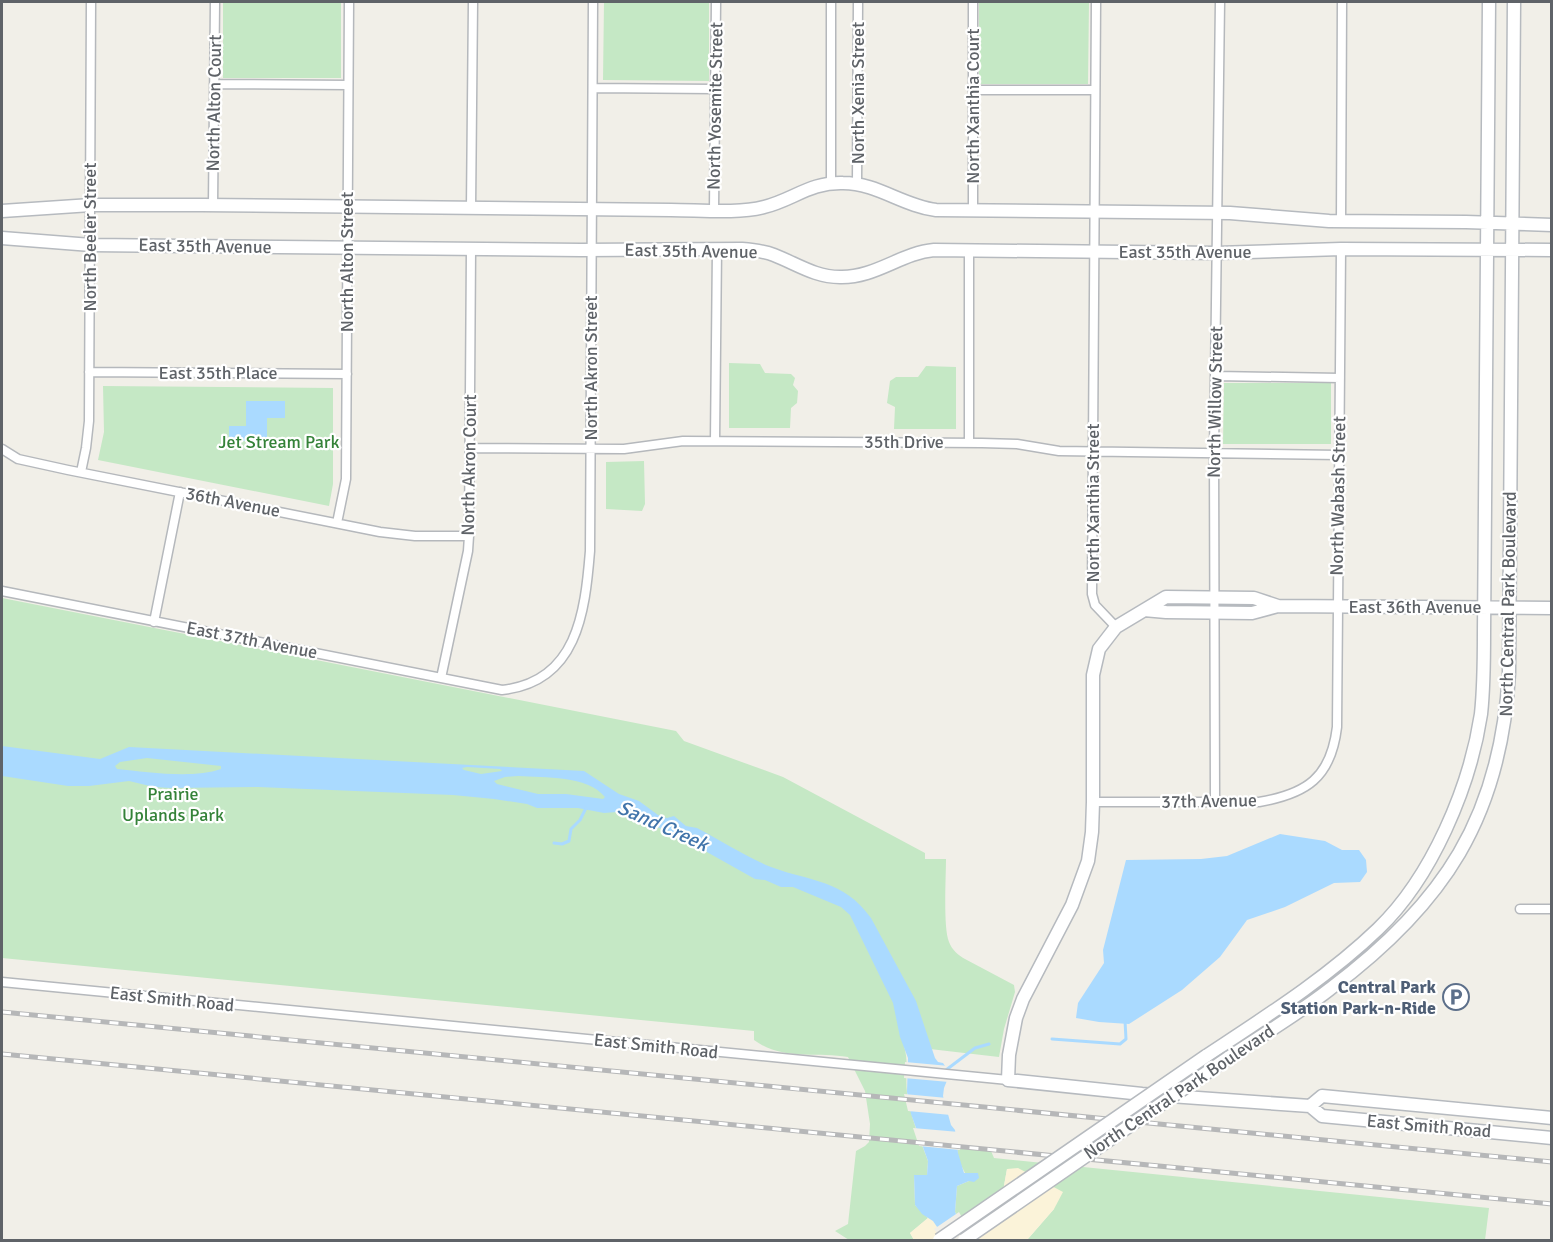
<svg xmlns="http://www.w3.org/2000/svg" width="1553" height="1242" viewBox="0 0 1553 1242" font-family="Signika,sans-serif">
  <style>
    .green { fill: #c5e8c5 }
    .sand { fill: #fbf3d9 }
    .water { fill: #aadaff; fill-rule: evenodd }
    .pier { fill: #f1efe8 }
    .lines { fill: none; stroke-linecap: round; stroke-linejoin: round }
    .stream { stroke: #aadaff; stroke-width: 3 }
    .street-casing { stroke: #b5b8bc; stroke-width: 11 }
    .secondary-casing { stroke: #b6babf; stroke-width: 15 }
    .street { stroke: #fff; stroke-width: 8 }
    .secondary { stroke: #fff; stroke-width: 12 }
    .rail-casing { stroke: #b6b7b8; stroke-width: 5 }
    .rail { stroke: #fff; stroke-width: 3; stroke-dasharray: 9; stroke-linecap: butt }
    .secondary-bridge-casing { stroke: #b6babf; stroke-width: 15; stroke-linecap: butt }
    .secondary-bridge { stroke: #fff; stroke-width: 12 }
    .labels { text-anchor: middle; dominant-baseline: central; stroke-width: 4.5; stroke-linejoin: round; paint-order: stroke }
    .street-label { font-size: 18px; fill: #5f6368; stroke: #fff }
    .park-label { font-size: 18px; fill: #348238; stroke: #fff }
    .service-label { font-size: 18px; font-weight: bold; fill: #4e5e75; stroke: #fff; text-anchor: end }
    .water-label { font-size: 20px; font-style: italic; fill: #4174aa; stroke: #fff }
  </style>
  <rect width="100%" height="100%" fill="#f1efe8"/>
  <path class="green" d="M 223,2 L 341,2 L 341,78 L 223,78 Z
    M 604,2 L 709,2 L 709,81 L 603,80 Z
    M 979,2 L 1089,2 L 1088,84 L 979,84 Z
    M 729,363 L 760,364 L 765,373 L 791,374 L 795,378 L 793,385 L 798,391 L 797,403 L 791,408 L 790,428 L 729,428 Z
    M 926,366 L 956,367 L 956,429 L 894,429 L 895,407 L 887,403 L 890,381 L 896,377 L 918,377 Z
    M 1224,383 L 1331,383 L 1331,444 L 1223,444 Z
    M 103,386 L 333,388 L 333,484 L 329,506 L 98,460 L 104,432 Z
    M 644,461 L 645,504 L 642,511 L 606,509 L 606,462 Z
    M 2,598 L 676,731 L 684,741 L 783,777 L 925,853 L 925,859 L 946,859 C 946,878 943,927 949,942 C 952,950 958,955 965,959 L 1014,985 L 1015,992 L 1004,1029 L 999,1057 L 904,1046 C 909,1062 905,1076 907,1093 C 910,1116 920,1139 928,1161 L 927,1175 L 914,1175 L 915,1205 L 928,1218 L 910,1233 L 914,1240 L 849,1240 L 835,1231 L 848,1224 L 856,1151 L 865,1146 L 869,1142 L 870,1124 L 865,1091 L 848,1057 C 817,1052 782,1061 754,1040 L 754,1031 L 2,958 Z
    M 957,1148 L 991,1151 L 994,1158 L 1489,1208 L 1485,1240 L 1027,1240 L 1054,1209 L 1007,1169 L 1003,1191 L 960,1220 L 955,1212 L 957,1186 L 969,1181 L 959,1161 Z"/>
  <path class="sand" d="M 1018,1168 L 1063,1192 L 1054,1209 L 1027,1240 L 971,1240 L 960,1220 L 1003,1191 L 1007,1169 Z
    M 928,1218 L 933,1221 L 946,1240 L 914,1240 L 910,1233 Z"/>
  <path class="water" d="M 246,401 L 285,401 L 285,418 L 267,418 L 267,441 L 229,441 L 229,426 L 246,426 Z
    M 2,746 L 100,759 L 129,747 L 584,771 L 619,794 L 639,801 L 658,815 L 667,818 L 674,816 L 686,826 L 697,828 C 722,841 746,857 771,867 C 811,882 843,879 871,918 L 916,1001 L 935,1058 L 938,1062 L 943,1063 L 950,1073 L 944,1088 L 943,1096 L 951,1125 L 955,1130 L 958,1153 L 964,1173 L 978,1173 L 979,1178 L 974,1182 L 969,1181 L 957,1186 L 955,1212 L 971,1240 L 946,1240 L 933,1221 L 922,1214 L 915,1205 L 914,1175 L 927,1175 L 928,1161 L 911,1114 L 907,1092 L 908,1058 L 900,1037 L 893,1003 L 850,915 L 841,907 L 793,887 L 781,887 L 765,880 L 755,879 L 673,833 L 617,812 L 604,813 L 578,808 L 537,808 L 527,804 L 494,799 L 453,795 L 258,787 L 171,788 L 154,787 L 129,781 L 89,786 L 68,786 L 2,776 ZM 147,758 L 221,766 L 221,769 C 193,779 147,772 117,769 L 115,766 L 120,762 ZM 467,767 L 500,769 L 502,771 L 481,774 L 464,770 L 462,768 ZM 518,776 C 545,778 587,775 605,797 L 603,799 L 566,794 L 538,794 L 497,784 L 494,781 L 505,777 Z
    M 1280,834 L 1325,841 L 1342,850 L 1359,850 L 1366,860 L 1367,872 L 1360,882 L 1334,883 L 1285,907 L 1247,920 L 1220,957 L 1182,990 L 1129,1024 L 1099,1022 L 1076,1018 L 1078,1003 L 1104,963 L 1103,950 L 1126,860 L 1201,859 L 1227,856 Z"/>
  <path class="pier" d="M 905,1062 L 949,1066 L 953,1073 L 949,1082 L 904,1078 Z
    M 904,1094 L 947,1098 L 951,1115 L 908,1111 Z
    M 913,1128 L 959,1132 L 960,1150 L 919,1146 Z
    M 959,1212 L 974,1240 L 942,1240 L 934,1229 Z"/>
  <g class="lines">
    <path class="stream" d="M 554,843 L 562,844 L 569,841 L 571,829 L 580,820 L 586,808
      M 1052,1039 L 1120,1044 L 1126,1039 L 1125,1021
      M 946,1070 L 975,1048 L 989,1044"/>
    <defs>
      <path id="street" d="M 973,2 L 973,210
        M 1096,2 L 1092,594 L 1095,605 L 1116,627
        M 214,84 L 348,85
        M 593,88 L 715,89
        M 973,90 L 1095,90
        M 831,184 L 831,2
        M 857,184 L 858,2
        M 213,205 L 215,2
        M 471,208 L 473,2
        M 714,210 L 716,2
        M 1341,221 L 1342,2
        M 969,251 L 969,443
        M 89,372 L 347,374
        M 1216,376 L 1340,378
        M 715,441 L 717,249
        M 470,448 L 624,449 L 683,441 L 982,443 L 1017,444 L 1059,451 L 1339,455
        M 2,449 L 18,459 L 68,470 L 380,532 L 415,536 L 469,536
        M 81,472 L 86,448 L 89,421 L 91,2
        M 337,523 L 346,479 L 349,2
        M 2,591 L 502,690 C 577,682 585,613 590,551 L 593,2
        M 154,622 L 180,492
        M 441,678 L 468,551 L 469,536 L 471,249
        M 1093,802 L 1259,802 C 1306,794 1331,778 1337,727 L 1341,249
        M 1215,802 L 1214,453 L 1220,2
        M 1520,909 L 1552,909
        M 2,982 L 1008,1080"/>
      <path id="secondary" d="M 2,211 L 91,205 L 202,205 L 671,210 C 699,210 738,214 764,207 C 793,200 810,182 843,183 C 877,183 903,206 936,210 L 1230,213 L 1329,221 L 1466,222 L 1552,225
        M 2,238 L 91,245 L 581,250 L 742,249 C 753,250 764,251 774,255 C 797,264 815,277 840,277 C 875,278 901,253 934,250 L 1217,253 L 1341,249 L 1552,250
        M 1278,606 L 1254,598 L 1166,597 L 1116,627 L 1099,649 L 1093,675 L 1093,802 L 1092,832 L 1088,861 L 1072,905 L 1023,999 L 1016,1018 L 1009,1055 L 1008,1080 L 1142,1094 L 1310,1106 L 1322,1116 L 1552,1138
        M 1144,610 L 1166,612 L 1252,613 L 1278,606 L 1552,608
        M 1206,1056 C 1265,1017 1327,978 1378,929 C 1432,877 1470,787 1481,714 C 1484,687 1484,659 1484,632 L 1489,2
        M 1228,1058 C 1262,1035 1298,1014 1330,989 C 1444,904 1501,817 1509,673 L 1514,2
        M 1310,1106 L 1322,1096 L 1552,1118"/>
    </defs>
    <use href="#street" class="street-casing"/>
    <use href="#secondary" class="secondary-casing"/>
    <use href="#street" class="street"/>
    <use href="#secondary" class="secondary"/>
    <defs>
      <path id="rail" d="M 2,1012 L 1552,1162
        M 2,1054 L 1552,1204"/>
    </defs>
    <use href="#rail" class="rail-casing"/>
    <use href="#rail" class="rail"/>
    <defs>
      <path id="secondary-bridge" d="M 939,1240 L 1206,1056
        M 964,1240 L 1228,1058"/>
    </defs>
    <use href="#secondary-bridge" class="secondary-bridge-casing"/>
    <use href="#secondary-bridge" class="secondary-bridge"/>
  </g>
  <defs>
    <symbol id="parking-ring" viewBox="-11 -11 22 22"><circle r="9.5" fill="#fff" stroke="#5c6f8a" stroke-width="1.5"/><path d="M-3.5-5.5H1a3.5 3.5 0 0 1 0 7H-1V5.5H-3.5ZM-1-3.4V-.6H.8a1.4 1.4 0 0 0 0-2.8Z" fill="#5c6f8a"/></symbol>
  </defs>
  <g fill-rule="evenodd">
    <use href="#parking-ring" x="1441" y="982" width="30" height="30"/>
  </g>
  <g class="labels">
    <g class="street-label">
      <text transform="translate(858 93) rotate(-90)">North Xenia Street</text>
      <text transform="translate(214 103) rotate(-89)">North Alton Court</text>
      <text transform="translate(715 106) rotate(-89)">North Yosemite Street</text>
      <text transform="translate(973 106) rotate(-90)">North Xanthia Court</text>
      <text transform="translate(90 237) rotate(-90)">North Beeler Street</text>
      <text transform="translate(205 246) rotate(1)">East 35th Avenue</text>
      <text transform="translate(691 251) rotate(1)">East 35th Avenue</text>
      <text x="1185" y="252">East 35th Avenue</text>
      <text transform="translate(347 262) rotate(-90)">North Alton Street</text>
      <text transform="translate(591 368) rotate(-90)">North Akron Street</text>
      <text x="218" y="373">East 35th Place</text>
      <text transform="translate(1215 402) rotate(-89)">North Willow Street</text>
      <text x="904" y="442">35th Drive</text>
      <text transform="translate(469 465) rotate(-89)">North Akron Court</text>
      <text transform="translate(1338 496) rotate(-89)">North Wabash Street</text>
      <text transform="translate(233 502) rotate(11)">36th Avenue</text>
      <text transform="translate(1093 503) rotate(-90)">North Xanthia Street</text>
      <text transform="translate(1508 604) rotate(-89)">North Central Park Boulevard</text>
      <text x="1415" y="607">East 36th Avenue</text>
      <text transform="translate(252 640) rotate(11)">East 37th Avenue</text>
      <text transform="translate(1209 801) rotate(-1)">37th Avenue</text>
      <text transform="translate(172 999) rotate(6)">East Smith Road</text>
      <text transform="translate(656 1046) rotate(6)">East Smith Road</text>
      <text transform="translate(1179 1092) rotate(-34)">North Central Park Boulevard</text>
      <text transform="translate(1429 1126) rotate(5)">East Smith Road</text>
    </g>
    <g class="park-label">
      <text x="279" y="442">Jet Stream Park</text>
      <text x="173" y="794">Prairie<tspan x="173" dy="21">Uplands Park</tspan></text>
    </g>
    <g class="service-label">
      <text x="1436" y="987">Central Park<tspan x="1436" dy="21">Station Park-n-Ride</tspan></text>
    </g>
    <g class="water-label">
      <text transform="translate(663 826) rotate(24)">Sand Creek</text>
    </g>
  </g>
  <rect width="1553" height="1242" fill="none" stroke="#5f6368" stroke-width="6"/>
</svg>
